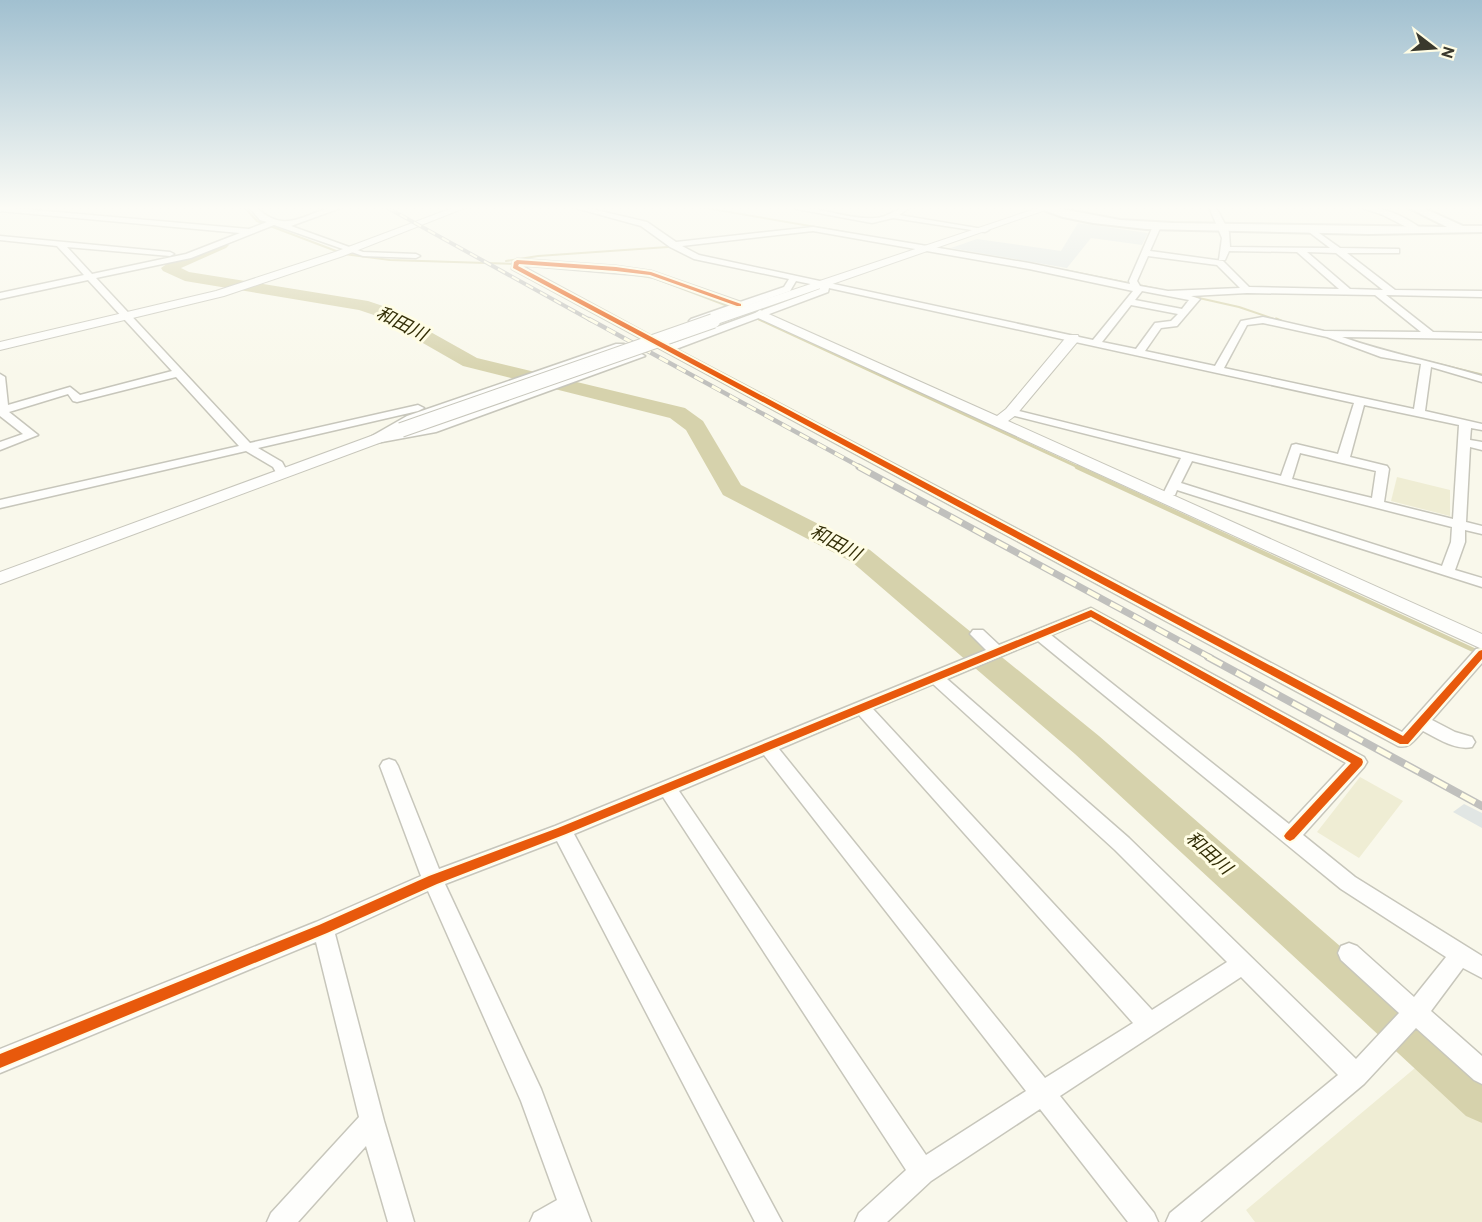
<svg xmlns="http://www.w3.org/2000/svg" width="1482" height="1222" viewBox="0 0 1482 1222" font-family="Overpass,'Noto Sans JP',sans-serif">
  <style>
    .green { fill: #efedd4 }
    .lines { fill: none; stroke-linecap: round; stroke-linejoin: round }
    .stream-far2 { stroke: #d6d2ac; stroke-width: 2 }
    .stream-far1 { stroke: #d6d2ac; stroke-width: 3 }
    .stream { stroke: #d6d2ac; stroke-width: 4.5 }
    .river { fill: #d6d2ac; fill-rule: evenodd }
    .building { fill: #e1e6e4 }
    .minor-casing { stroke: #c7c6bb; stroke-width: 3 }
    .tertiary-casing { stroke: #c7c6bb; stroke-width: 2 }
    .secondary-casing { stroke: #c7c6bb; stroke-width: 4 }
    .minor { fill: #fefefc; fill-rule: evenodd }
    .tertiary { fill: #fefefc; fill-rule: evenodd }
    .secondary { fill: #fefefc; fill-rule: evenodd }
    .rail-far3-casing { stroke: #c0c0bd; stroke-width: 4 }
    .rail-far2-casing { stroke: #c0c0bd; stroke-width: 4.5 }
    .rail-far1-casing { stroke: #c0c0bd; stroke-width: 7 }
    .rail-casing { stroke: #c0c0bd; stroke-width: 8 }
    .rail-far3 { stroke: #fffde5; stroke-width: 2; stroke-dasharray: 8; stroke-linecap: butt }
    .rail-far2 { stroke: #fffde5; stroke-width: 3; stroke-dasharray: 10; stroke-linecap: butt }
    .rail-far1 { stroke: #fffde5; stroke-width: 4.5; stroke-dasharray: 13; stroke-linecap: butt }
    .rail { stroke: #fffde5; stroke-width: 5; stroke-dasharray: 16; stroke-linecap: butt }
    .tertiary-bridge-casing { stroke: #c7c6bb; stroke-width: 16; stroke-linecap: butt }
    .tertiary-bridge { stroke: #fefefc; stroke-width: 14 }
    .cycleway-casing { stroke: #fffde5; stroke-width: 4 }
    .cycleway { fill: #e8590c; fill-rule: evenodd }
    .labels { text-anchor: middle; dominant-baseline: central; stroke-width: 6; stroke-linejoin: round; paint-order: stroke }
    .water-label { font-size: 18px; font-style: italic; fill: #332e06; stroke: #fffde5 }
  </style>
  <rect width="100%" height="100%" fill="#f9f8eb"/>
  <path class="green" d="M 1397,477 L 1450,490 L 1450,516 L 1391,501 Z
    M 1360,777 L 1403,801 L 1359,858 L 1317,832 Z
    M 1421,1063 L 1482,1120 L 1482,1222 L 1255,1222 L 1246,1210 Z"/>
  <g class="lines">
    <path class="stream-far2" d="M 244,207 L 257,221 L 344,254 L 390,260 L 518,264
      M 700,207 L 845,232
      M 506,261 L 538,256 L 668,247
      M 1064,270 L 1158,289
      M 628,274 L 654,278 L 733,308
      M 1190,296 L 1239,307 L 1280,321
      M 741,311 L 763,321"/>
    <path class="stream-far1" d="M 759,319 L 1080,468
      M 1276,319 L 1283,322
      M 1412,358 L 1482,375"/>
    <path class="stream" d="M 1077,467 L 1482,654"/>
    <path class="river" d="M 221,240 L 229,245 L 226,248 L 181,268 L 189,272 L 368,301 L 386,307 L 477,358 L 685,408 L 703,421 L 741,485 L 870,550 L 1099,736 L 1482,1070 L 1482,1123 L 1466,1116 L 1075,754 L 852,562 L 723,495 L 686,430 L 670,418 L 463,366 L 374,315 L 359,310 L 185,281 L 163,271 L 161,268 L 175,258 Z"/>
  </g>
  <path class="building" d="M 1078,223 L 1148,233 L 1142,245 L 1091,238 L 1067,268 L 951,248 L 977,239 L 1061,251 Z
    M 1464,804 L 1482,813 L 1482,828 L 1453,812 Z"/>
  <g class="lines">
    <defs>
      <path id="minor" d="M 0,207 L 249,229 L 267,222 L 260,220 L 249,207 L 256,207 C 289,239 307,207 343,207 L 291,226 L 363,252 L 416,254 L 420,256 L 416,258 L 363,256 L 274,225 L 191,258 L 96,278 L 250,443 L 418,405 L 424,408 L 418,411 L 258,448 L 282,462 L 288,473 L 282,477 L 278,476 L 273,467 L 246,451 L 0,508 L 0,500 L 239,446 L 176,377 L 77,402 L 73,401 L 68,394 L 9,412 L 38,435 L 0,450 L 0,442 L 23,434 L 0,416 L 0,374 L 5,377 L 8,405 L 70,387 L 80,395 L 172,371 L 88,280 L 0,299 L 0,293 L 84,275 L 57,246 L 0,240 L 0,236 L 170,252 L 174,254 L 170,256 L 67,247 L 92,274 L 186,254 L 240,233 L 0,211 Z
        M 572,207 L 583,207 L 647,222 L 676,242 L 813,227 L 1029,263 L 1130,284 L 1129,281 L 1153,226 L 1157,224 L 1161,226 L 1150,251 L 1223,261 L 1249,287 L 1339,289 L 1297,252 L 1229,251 L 1225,260 L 1219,260 L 1222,238 L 1209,207 L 1216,207 L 1229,232 L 1230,247 L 1330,248 L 1309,232 L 1308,230 L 1312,228 L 1340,248 L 1399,249 L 1399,253 L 1347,253 L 1395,290 L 1482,291 L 1482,297 L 1386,295 L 1433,332 L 1482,333 L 1482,339 L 1342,337 C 1388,353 1435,362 1482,376 L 1482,382 L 1431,367 L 1425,411 L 1482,424 L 1482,430 L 1471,428 L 1470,440 L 1482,442 L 1482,450 L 1470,447 L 1466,522 L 1482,526 L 1482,534 L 1465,530 L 1465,542 L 1455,570 L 1482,578 L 1482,587 L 1177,490 L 1175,495 L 1165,495 L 1164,492 L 1181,458 L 1007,414 L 1005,412 L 1011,409 L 1281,476 L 1292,445 L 1296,444 L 1338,454 L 1354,403 L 829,288 L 828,292 L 676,349 L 1402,732 L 1476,649 L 1482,648 L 1482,663 L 1432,720 L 1455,732 L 1472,737 L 1475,742 L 1472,747 C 1456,751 1437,738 1423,731 C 1415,739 1410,749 1398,746 L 512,269 L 513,262 L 517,259 L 616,266 L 651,271 L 740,302 L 784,287 L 789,279 L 694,259 L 670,247 L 641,226 ZM 813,231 L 1029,269 L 1133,291 L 1093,340 L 699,255 L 682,246 ZM 1307,252 L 1336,253 L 1383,290 L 1350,289 ZM 1148,256 L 1217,265 L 1240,288 L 1168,291 L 1140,286 L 1137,281 ZM 520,265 L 649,276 L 731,305 L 691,319 L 689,321 L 694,324 L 790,291 L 796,281 L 820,286 L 820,289 L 668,345 ZM 1142,291 L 1189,300 L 1182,309 L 1135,300 ZM 1247,293 L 1375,295 L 1421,332 L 1324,331 L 1263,317 L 1241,321 L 1215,366 L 1145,351 L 1161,328 L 1177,326 L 1200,299 L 1191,296 ZM 1131,305 L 1178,314 L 1171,321 L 1155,323 L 1136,349 L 1102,342 ZM 1263,323 L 1327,337 L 1381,357 L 1421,364 L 1414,409 L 1224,368 L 1247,325 ZM 1364,405 L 1459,425 L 1453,519 L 1384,502 L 1389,469 L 1387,466 L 1350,457 ZM 1300,453 L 1376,471 L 1372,498 L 1292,479 ZM 1192,461 L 1452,527 L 1451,542 L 1442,566 L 1181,483 Z
        M 794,207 C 820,207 849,220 875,218 C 888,218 897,207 910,207 L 899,215 L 989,230 L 985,232 L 893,218 L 872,223 L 797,209 Z
        M 1360,207 C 1380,205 1407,217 1423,230 L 1416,232 L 1383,215 Z
        M 616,344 L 624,344 L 645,356 L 436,432 L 371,444 L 365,440 L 407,416 ZM 619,350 L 631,356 L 430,427 L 392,433 L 415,420 Z
        M 1091,608 L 1364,757 L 1367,762 L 1364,767 L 1303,835 L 1355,877 L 1482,956 L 1482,978 L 1463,968 L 1431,1011 L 1482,1056 L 1482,1084 L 1474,1080 L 1416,1028 L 1364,1084 L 1200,1222 L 1166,1222 L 1170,1213 L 1338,1075 L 1241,977 L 1060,1096 L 1154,1213 L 1158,1222 L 1128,1222 L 1040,1109 L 931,1181 L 887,1222 L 855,1222 L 859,1213 L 906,1170 L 663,797 L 574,834 L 782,1222 L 755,1222 L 557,841 L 445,884 L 541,1089 L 591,1222 L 530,1222 L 534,1213 L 557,1200 L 521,1101 L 428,891 L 335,934 L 384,1121 L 414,1222 L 388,1222 L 366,1146 L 298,1222 L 267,1222 L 271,1213 L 359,1117 L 316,942 L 0,1073 L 0,1049 L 316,922 L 421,876 L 380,766 L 383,761 L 389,759 L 395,761 L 398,766 L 439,869 L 555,826 L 986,650 L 970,634 L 973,630 L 983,630 L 999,645 ZM 1090,619 L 1346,763 L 1289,824 L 1051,635 ZM 1038,641 L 1341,889 L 1446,957 L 1414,997 L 1357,946 L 1349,943 L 1341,946 L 1338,953 L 1341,960 L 1399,1013 L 1356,1059 L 1129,838 L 947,679 ZM 933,684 L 1115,850 L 1227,962 L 1152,1010 L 873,709 ZM 859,715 L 1133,1023 L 1045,1078 L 779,749 ZM 764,755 L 1026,1091 L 926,1155 L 679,791 Z"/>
      <path id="tertiary" d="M 0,207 L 12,207 L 0,212 Z
        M 455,207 L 467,207 L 343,256 L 224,296 L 0,350 L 0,342 L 216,291 L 335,252 Z
        M 1041,207 L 1054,207 L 717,324 L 713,325 L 707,321 L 709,318 Z
        M 760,310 L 997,416 L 1006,409 L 1068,335 L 1078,335 L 1079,338 L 1078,341 L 1016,415 L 1008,421 L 1482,634 L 1482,649 L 756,317 L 754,314 Z
        M 401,425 L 406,427 L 409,430 L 406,433 L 0,584 L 0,572 Z"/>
      <path id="secondary" d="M 1035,207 L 1052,207 L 1120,220 L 1173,223 L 1447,227 L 1407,207 L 1421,207 L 1463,226 L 1482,226 L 1482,232 L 1368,234 L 1146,229 L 1093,223 L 1063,217 Z"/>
    </defs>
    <use href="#minor" class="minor-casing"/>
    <use href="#tertiary" class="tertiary-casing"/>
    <use href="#secondary" class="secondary-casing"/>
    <use href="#minor" class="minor"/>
    <use href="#tertiary" class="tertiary"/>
    <use href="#secondary" class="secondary"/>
    <defs>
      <path id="rail-far3" d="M 386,207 L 592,321"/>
      <path id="rail-far2" d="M 589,319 L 862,468"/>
      <path id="rail-far1" d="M 859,467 L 1211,658"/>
      <path id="rail" d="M 1208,657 L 1482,806"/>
    </defs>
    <use href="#rail-far3" class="rail-far3-casing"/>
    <use href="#rail-far2" class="rail-far2-casing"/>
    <use href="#rail-far1" class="rail-far1-casing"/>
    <use href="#rail" class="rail-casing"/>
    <use href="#rail-far3" class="rail-far3"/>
    <use href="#rail-far2" class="rail-far2"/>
    <use href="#rail-far1" class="rail-far1"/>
    <use href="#rail" class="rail"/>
    <defs>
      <path id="tertiary-bridge" d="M 401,430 L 713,321"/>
    </defs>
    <use href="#tertiary-bridge" class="tertiary-bridge-casing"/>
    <use href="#tertiary-bridge" class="tertiary-bridge"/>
    <defs>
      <path id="cycleway" d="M 517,260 L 616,267 L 651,272 L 741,304 L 741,306 L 737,306 L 650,275 L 616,271 L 519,264 L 518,266 L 1403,736 L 1479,651 L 1482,650 L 1482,659 L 1408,744 L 1400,744 L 513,268 L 514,262 Z
        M 1091,610 L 1362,759 L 1363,762 L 1362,765 L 1294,839 L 1290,841 L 1286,839 L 1284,836 L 1286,833 L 1351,763 L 1091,617 L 566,834 L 437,884 L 327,933 L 0,1068 L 0,1054 L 319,925 L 429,876 L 558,828 Z"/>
    </defs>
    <use href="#cycleway" class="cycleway-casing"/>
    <use href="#cycleway" class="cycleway"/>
  </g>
  <linearGradient id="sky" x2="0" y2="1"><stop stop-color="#a1c0d0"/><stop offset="0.55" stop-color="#fcfcf6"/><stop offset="1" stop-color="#fcfcf6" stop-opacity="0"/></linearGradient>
  <rect width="1482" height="378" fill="url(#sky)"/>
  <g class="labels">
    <g class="water-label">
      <text transform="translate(401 325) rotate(27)">和田川</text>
      <text transform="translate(835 544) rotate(28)">和田川</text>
      <text transform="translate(1208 854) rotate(42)">和田川</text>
    </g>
  </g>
  <g transform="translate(1434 48) rotate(107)" stroke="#fffde5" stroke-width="4.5" paint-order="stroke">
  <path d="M0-4.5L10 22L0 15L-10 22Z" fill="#3a392d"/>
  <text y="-9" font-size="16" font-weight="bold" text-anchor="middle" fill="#3a392d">N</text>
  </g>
</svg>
